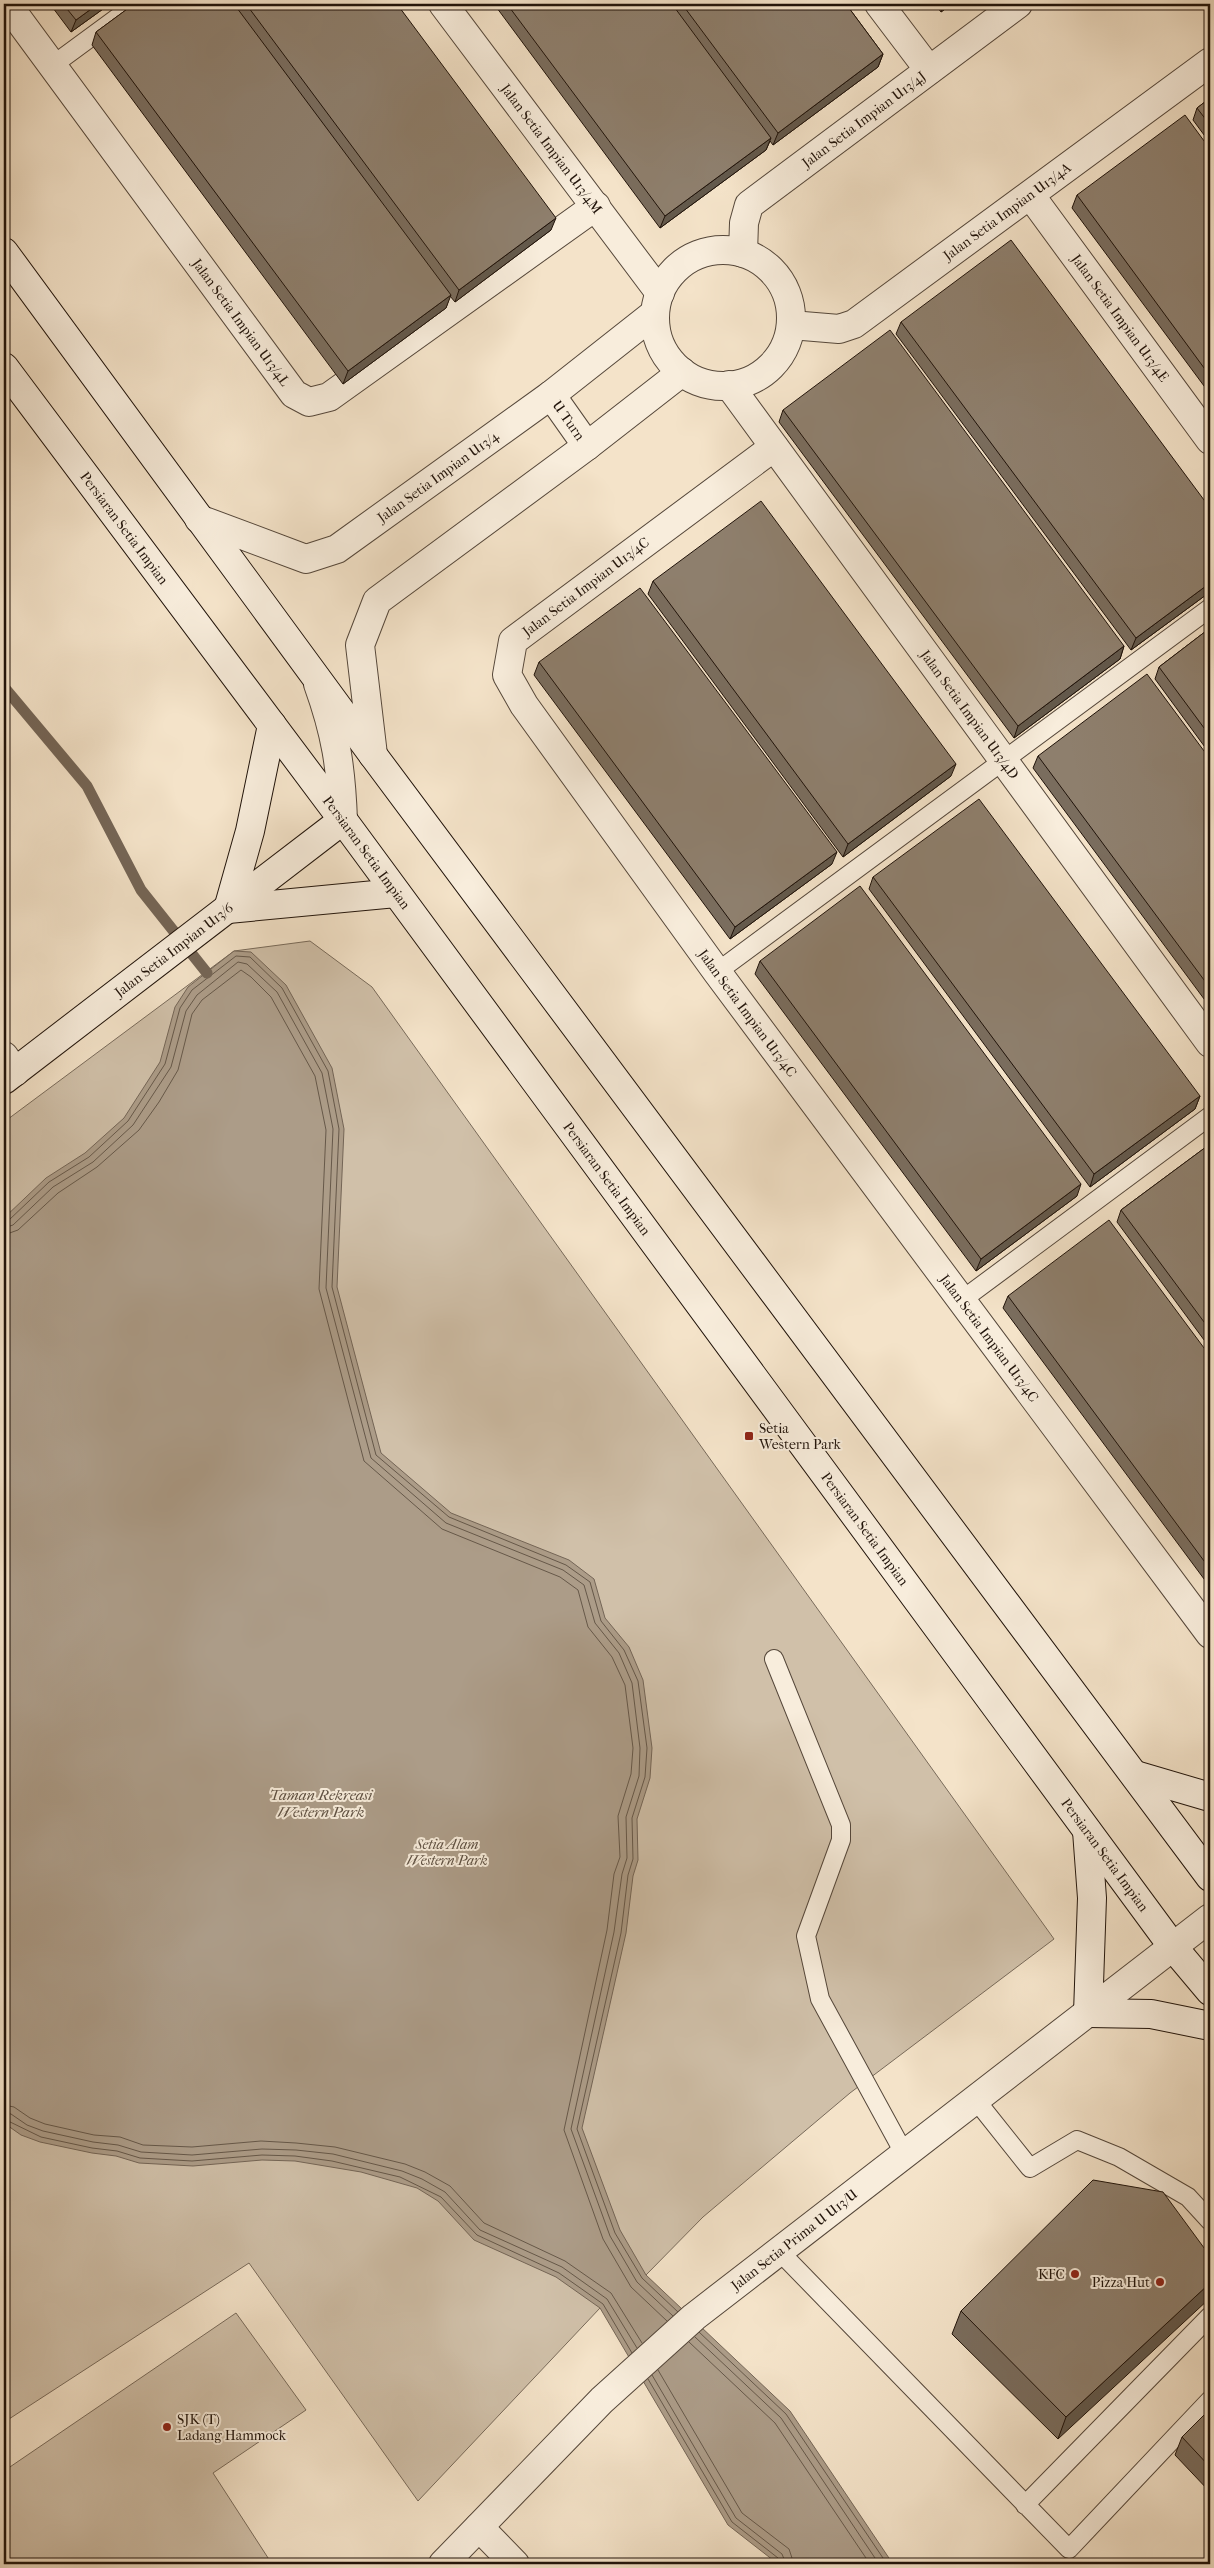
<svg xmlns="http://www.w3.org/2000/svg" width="1214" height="2568" viewBox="0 0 1214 2568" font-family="'IM FELL French Canon',serif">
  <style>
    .green { fill: #d0c0a9; stroke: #786a5a }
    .water { fill: #ac9c88; stroke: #746556 }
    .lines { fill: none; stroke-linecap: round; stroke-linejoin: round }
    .shore { stroke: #665849; stroke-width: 1 }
    .stream { stroke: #746556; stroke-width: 11 }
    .lane-casing { stroke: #55473a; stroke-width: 20 }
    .street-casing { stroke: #55473a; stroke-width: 30 }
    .secondary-casing { stroke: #20130a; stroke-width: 30 }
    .lane { stroke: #f8eddc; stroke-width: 18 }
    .street { stroke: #f8eddc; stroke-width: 28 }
    .secondary { stroke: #f8eddc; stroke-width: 28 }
    .wall { fill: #7a6d5e; stroke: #20130a }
    .shaded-wall { fill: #63594c; stroke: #20130a }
    .building { fill: #8e7f6d; stroke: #20130a }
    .poi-dot { fill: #8f2418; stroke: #f8eddc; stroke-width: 2 }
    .labels { text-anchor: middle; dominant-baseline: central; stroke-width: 4; stroke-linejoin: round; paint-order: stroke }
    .street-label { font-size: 14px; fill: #20130a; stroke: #f8eddc }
    .poi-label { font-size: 14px; fill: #20130a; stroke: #f8eddc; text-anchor: start }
    .park-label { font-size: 14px; font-style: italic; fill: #5e5042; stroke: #f8eddc }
    .water-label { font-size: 15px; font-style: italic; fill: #5f5143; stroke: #f8eddc }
  </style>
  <rect width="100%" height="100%" fill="#f4e3c9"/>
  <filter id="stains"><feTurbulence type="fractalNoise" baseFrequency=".004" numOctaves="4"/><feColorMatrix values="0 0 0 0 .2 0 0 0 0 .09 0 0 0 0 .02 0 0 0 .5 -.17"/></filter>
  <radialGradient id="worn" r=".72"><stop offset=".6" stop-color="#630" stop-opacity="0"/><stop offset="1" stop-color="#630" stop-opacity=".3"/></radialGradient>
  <path class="green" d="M 310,941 L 372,987 L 1054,1939 L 850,2093 L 703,2217 L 646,2275 L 600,2308 L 418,2501 L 249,2263 L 9,2419 L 4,2412 L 4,1122 L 234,951 Z
    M 236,2313 L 306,2410 L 213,2473 L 272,2564 L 4,2564 L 4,2471 Z"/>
  <path class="water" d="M 234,951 L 251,952 L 286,985 L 332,1068 L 344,1129 L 337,1287 L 381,1453 L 451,1513 L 569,1560 L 594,1579 L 605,1618 L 629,1647 L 643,1680 L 652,1748 L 650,1778 L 637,1819 L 638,1860 L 633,1876 L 626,1933 L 582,2128 L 620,2230 L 646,2275 L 790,2411 L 893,2564 L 778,2564 L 728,2525 L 600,2308 L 556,2277 L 474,2240 L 438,2201 L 417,2188 L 361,2172 L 295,2161 L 262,2160 L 193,2166 L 139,2163 L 116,2156 L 92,2153 L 40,2142 L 21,2135 L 4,2123 L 4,1218 L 46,1178 L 85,1153 L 124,1118 L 160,1062 L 175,1007 L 188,987 Z"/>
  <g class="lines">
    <path class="shore" d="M 4,1221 L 9,1220 L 49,1182 L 89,1157 L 128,1121 L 165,1064 L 180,1008 L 192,990 L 236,956 L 250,957 L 282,988 L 328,1071 L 339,1129 L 332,1287 L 376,1455 L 449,1517 L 566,1565 L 590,1582 L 601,1621 L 624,1650 L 638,1681 L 647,1748 L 645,1777 L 632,1818 L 633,1859 L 628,1875 L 621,1933 L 577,2129 L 615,2233 L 642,2278 L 678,2312
      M 4,1228 L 13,1225 L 53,1187 L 93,1162 L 133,1125 L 171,1067 L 186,1011 L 197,995 L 238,962 L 247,964 L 277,992 L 322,1073 L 333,1129 L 326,1288 L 371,1458 L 446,1523 L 563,1570 L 584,1585 L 595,1623 L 619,1653 L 632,1683 L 640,1748 L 639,1776 L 626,1817 L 627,1858 L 622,1874 L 614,1932 L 571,2129 L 610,2236 L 637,2282 L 673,2316
      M 4,1235 L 18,1230 L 58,1193 L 97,1167 L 139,1130 L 159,1102 L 178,1070 L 192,1014 L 202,1000 L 241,970 L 251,977 L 271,997 L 315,1076 L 326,1130 L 319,1289 L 364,1461 L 442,1529 L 560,1577 L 578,1590 L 588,1627 L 612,1657 L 625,1685 L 633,1748 L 631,1774 L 618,1816 L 620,1857 L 614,1874 L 607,1930 L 564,2130 L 603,2239 L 631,2287 L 667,2321
      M 4,2105 L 14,2107 L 30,2118 L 45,2124 L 94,2135 L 120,2137 L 143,2145 L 192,2147 L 261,2141 L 296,2143 L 335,2147 L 405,2164 L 425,2172 L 450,2186 L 484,2223 L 565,2261 L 611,2293 L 642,2343
      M 4,2113 L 11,2114 L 27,2125 L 43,2131 L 93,2142 L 118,2145 L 141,2152 L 192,2155 L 262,2149 L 296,2150 L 333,2154 L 402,2171 L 422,2179 L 445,2192 L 480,2230 L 562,2267 L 607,2299 L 637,2348
      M 4,2119 L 41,2137 L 92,2148 L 117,2151 L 140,2158 L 192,2161 L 262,2155 L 295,2156 L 332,2161 L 400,2177 L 441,2197 L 477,2235 L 559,2273 L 603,2304 L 632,2353
      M 699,2332 L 786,2414 L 887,2564
      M 695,2337 L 781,2418 L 879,2564
      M 689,2342 L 775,2423 L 870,2564
      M 658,2370 L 742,2513 L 789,2549 L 794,2564
      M 652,2375 L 736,2518 L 782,2554 L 786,2564
      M 648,2379 L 732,2522 L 778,2558 L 780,2564"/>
    <path class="stream" d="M 4,687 L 87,786 L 141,890 L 207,973"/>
    <defs>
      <path id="lane" d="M 53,65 L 136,4
        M 717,972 L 1210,608
        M 962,1300 L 1210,1116
        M 774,1659 L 841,1825 L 841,1840 L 806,1936 L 820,1999 L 904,2153
        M 975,2099 L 1030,2168 L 1077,2140 L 1119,2157 L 1188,2197 L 1210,2221
        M 779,2251 L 1069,2549 L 1210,2400
        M 1025,2505 L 1210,2316"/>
      <g id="street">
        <path id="s1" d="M 7,4 L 294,394 L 309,402 L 329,397 L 596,206"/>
        <path id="s2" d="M 443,4 L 660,293"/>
        <path d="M 879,4 L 929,70"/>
        <path id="s3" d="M 1031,196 L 1210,440"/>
        <circle cx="723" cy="318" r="68"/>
        <path id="s4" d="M 743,253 L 744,223 L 749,205 L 1018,4"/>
        <path id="s5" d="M 791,325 L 839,329 L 854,324 L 1210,62"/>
        <path id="s6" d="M 729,385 L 1210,1043"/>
        <path id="s7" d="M 551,395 L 587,446"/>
        <path id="s8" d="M 774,447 L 513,641 L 507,675 L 524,705 L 717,972 L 1210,1634"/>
        <path id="s9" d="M 199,519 L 306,559 L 337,549 L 551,395 L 655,313"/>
        <path d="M 318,684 C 336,734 341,767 343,820"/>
        <path d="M 373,755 L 360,645 L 377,601 L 587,446 L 682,372"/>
        <path d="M 4,1056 L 15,1072"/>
        <path d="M 479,2527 L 515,2564"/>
        <path id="s10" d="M 443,2564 L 602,2400 L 694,2317 L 1210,1918"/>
      </g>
      <g id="secondary">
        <path d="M 4,252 L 373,755 L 1210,1877"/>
        <path id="s11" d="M 4,367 L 343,820 L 1173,1947 L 1210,1991"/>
        <path d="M 228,909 L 250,831 L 272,725"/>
        <path d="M 228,909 L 396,893"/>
        <path id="s12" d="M 4,1080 L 343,820"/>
        <path d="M 1135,1775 L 1210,1797"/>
        <path d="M 1087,1831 L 1092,1898 L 1088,2013 L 1151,2014 L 1210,2026"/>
      </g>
    </defs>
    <use href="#lane" class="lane-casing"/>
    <use href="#street" class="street-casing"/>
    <use href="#secondary" class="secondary-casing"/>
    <use href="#lane" class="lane"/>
    <use href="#street" class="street"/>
    <use href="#secondary" class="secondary"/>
  </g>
  <path class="wall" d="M 50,4 L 110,4 L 71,32 Z
    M 134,4 L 397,4 L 551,230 L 455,302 L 450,296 L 446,308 L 343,384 L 92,45 L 96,32 Z
    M 494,4 L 846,4 L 883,54 L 878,67 L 773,145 L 770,141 L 766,150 L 660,228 Z
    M 935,4 L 952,4 L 941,12 Z
    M 1210,98 L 1210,143 L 1193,120 L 1197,108 Z
    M 1210,149 L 1210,394 L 1072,208 L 1077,195 Z
    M 901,322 L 1210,508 L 1210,592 L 1131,650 L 896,334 Z
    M 783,410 L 1124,646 L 1120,659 L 1014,738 L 779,422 Z
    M 653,581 L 951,776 L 843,857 L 648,594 Z
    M 1210,628 L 1210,754 L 1155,679 L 1159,667 Z
    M 539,662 L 832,864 L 730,939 L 534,675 Z
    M 1038,756 L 1210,759 L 1210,1007 L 1033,768 Z
    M 873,877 L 1200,1096 L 1195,1109 L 1090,1187 L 869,889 Z
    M 760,961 L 1077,1196 L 976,1271 L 755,974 Z
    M 1210,1144 L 1210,1348 L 1117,1222 L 1121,1210 Z
    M 1008,1296 L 1210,1356 L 1210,1587 L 1003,1308 Z
    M 1163,2192 L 1058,2439 L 952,2334 L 961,2311 Z
    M 1210,2409 L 1210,2492 L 1175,2455 L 1182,2437 Z"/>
  <path class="shaded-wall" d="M 98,4 L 110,4 L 71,32 L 76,20 Z
    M 944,4 L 952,4 L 941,12 Z
    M 883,54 L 878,67 L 773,145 L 778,133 Z
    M 771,138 L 766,150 L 660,228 L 665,216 Z
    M 556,218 L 551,230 L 455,302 L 459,290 Z
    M 451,295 L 446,308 L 343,384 L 348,371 Z
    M 1210,583 L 1210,592 L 1131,650 L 1136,638 Z
    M 1124,646 L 1120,659 L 1014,738 L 1018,726 Z
    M 956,764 L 951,776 L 843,857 L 848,844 Z
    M 837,852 L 832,864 L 730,939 L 735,927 Z
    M 1200,1096 L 1195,1109 L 1090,1187 L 1094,1174 Z
    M 1081,1184 L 1077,1196 L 976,1271 L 981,1259 Z
    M 1210,2283 L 1210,2298 L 1058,2439 L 1066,2417 Z"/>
  <path class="building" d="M 63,4 L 98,4 L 76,20 Z
    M 134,4 L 234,4 L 451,295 L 348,371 L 96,32 Z
    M 246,4 L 397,4 L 556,218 L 459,290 Z
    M 507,4 L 672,4 L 771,138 L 665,216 Z
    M 682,4 L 846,4 L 883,54 L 778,133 Z
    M 1210,98 L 1210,125 L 1197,108 Z
    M 1185,115 L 1210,149 L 1210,376 L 1077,195 Z
    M 1011,240 L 1210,508 L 1210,583 L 1136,638 L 901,322 Z
    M 890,330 L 1124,646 L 1018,726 L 783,410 Z
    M 761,501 L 956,764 L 848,844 L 653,581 Z
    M 640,588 L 837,852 L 735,927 L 539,662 Z
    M 1210,628 L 1210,736 L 1159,667 Z
    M 1147,674 L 1210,759 L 1210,988 L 1038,756 Z
    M 979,799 L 1200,1096 L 1094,1174 L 873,877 Z
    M 860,886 L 1081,1184 L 981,1259 L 760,961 Z
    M 1210,1144 L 1210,1330 L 1121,1210 Z
    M 1109,1220 L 1210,1356 L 1210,1569 L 1008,1296 Z
    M 1093,2180 L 1163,2192 L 1210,2256 L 1210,2283 L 1066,2417 L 961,2311 Z
    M 1210,2409 L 1210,2467 L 1182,2437 Z"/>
  <g class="poi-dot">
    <rect x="744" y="1431" width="10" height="10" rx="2.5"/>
    <circle cx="1075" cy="2274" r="5"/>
    <circle cx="1160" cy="2282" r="5"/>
    <circle cx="167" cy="2427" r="5"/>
  </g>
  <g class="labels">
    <g class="street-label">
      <text stroke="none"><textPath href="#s4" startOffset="192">Jalan Setia Impian U13/4J</textPath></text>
      <text stroke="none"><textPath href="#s2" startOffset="181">Jalan Setia Impian U13/4M</textPath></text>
      <text stroke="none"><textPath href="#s5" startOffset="254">Jalan Setia Impian U13/4A</textPath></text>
      <text stroke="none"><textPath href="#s3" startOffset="151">Jalan Setia Impian U13/4E</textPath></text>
      <text stroke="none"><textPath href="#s1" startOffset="395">Jalan Setia Impian U13/4L</textPath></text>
      <text stroke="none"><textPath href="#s7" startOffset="31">U Turn</textPath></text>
      <text stroke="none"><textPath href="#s9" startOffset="271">Jalan Setia Impian U13/4</textPath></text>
      <text stroke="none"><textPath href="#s11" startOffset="201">Persiaran Setia Impian</textPath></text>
      <text transform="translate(586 587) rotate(-37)">Jalan Setia Impian U13/4C</text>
      <text stroke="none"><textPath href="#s6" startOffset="408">Jalan Setia Impian U13/4D</textPath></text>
      <text stroke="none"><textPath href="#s11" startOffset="606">Persiaran Setia Impian</textPath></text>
      <text stroke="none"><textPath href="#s12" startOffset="214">Jalan Setia Impian U13/6</textPath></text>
      <text stroke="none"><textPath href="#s8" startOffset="775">Jalan Setia Impian U13/4C</textPath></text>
      <text stroke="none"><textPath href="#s11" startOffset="1011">Persiaran Setia Impian</textPath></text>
      <text stroke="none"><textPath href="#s8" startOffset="1180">Jalan Setia Impian U13/4C</textPath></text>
      <text stroke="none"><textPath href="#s11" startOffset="1446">Persiaran Setia Impian</textPath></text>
      <text stroke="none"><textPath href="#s11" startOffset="1851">Persiaran Setia Impian</textPath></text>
      <text stroke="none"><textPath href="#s10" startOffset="479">Jalan Setia Prima U U13/U</textPath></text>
    </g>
    <g class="poi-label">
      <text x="759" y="1428">Setia<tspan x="759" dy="16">Western Park</tspan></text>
      <text x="1065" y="2274" text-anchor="end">KFC</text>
      <text x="1150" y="2282" text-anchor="end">Pizza Hut</text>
      <text x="177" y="2419">SJK (T)<tspan x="177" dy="16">Ladang Hammock</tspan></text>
    </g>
    <g class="park-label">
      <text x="447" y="1844">Setia Alam<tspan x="447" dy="16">Western Park</tspan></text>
    </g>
    <g class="water-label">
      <text x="321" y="1795">Taman Rekreasi<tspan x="321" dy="17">Western Park</tspan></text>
    </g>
  </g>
  <rect width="1214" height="2568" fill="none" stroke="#f4e3c9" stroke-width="20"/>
  <rect x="5" y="5" width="1204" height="2558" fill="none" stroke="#20130a" stroke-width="2.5"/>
  <rect x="10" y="10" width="1194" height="2548" fill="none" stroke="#20130a"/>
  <rect width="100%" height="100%" filter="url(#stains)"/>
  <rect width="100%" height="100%" fill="url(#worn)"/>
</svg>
